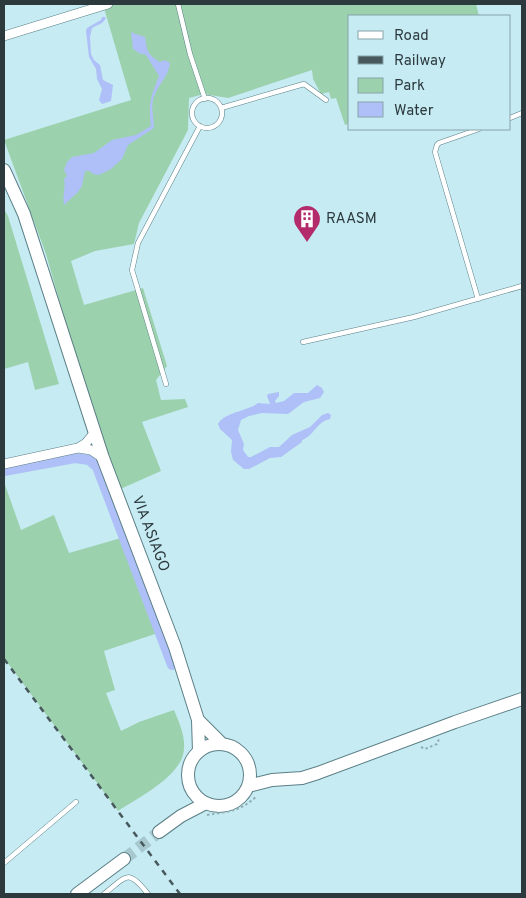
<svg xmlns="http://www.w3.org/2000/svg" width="526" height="898" viewBox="0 0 526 898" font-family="Overpass,sans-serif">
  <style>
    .green { fill: #9cd1ad }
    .water { fill: #aec0f7 }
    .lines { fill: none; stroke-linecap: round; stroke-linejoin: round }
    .canal { stroke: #aec0f7; stroke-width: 10 }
    .secondary-tunnel { stroke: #a7c8cf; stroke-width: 12; stroke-dasharray: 12 6; stroke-linecap: butt }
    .lane-casing { stroke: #5c7f86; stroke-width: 5.5 }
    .street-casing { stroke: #5c7f86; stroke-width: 10 }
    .secondary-casing { stroke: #5c7f86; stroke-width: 14 }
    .path { stroke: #91aeb5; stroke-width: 2; stroke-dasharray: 2.5 2.5; stroke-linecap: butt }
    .lane { stroke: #fff; stroke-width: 4.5 }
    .street { stroke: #fff; stroke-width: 9 }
    .secondary { stroke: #fff; stroke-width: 12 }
    .rail { stroke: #47595d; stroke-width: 2.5; stroke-dasharray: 6 6; stroke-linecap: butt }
    .labels { text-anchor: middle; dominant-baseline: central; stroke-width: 4.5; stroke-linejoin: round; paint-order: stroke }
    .poi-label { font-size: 15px; fill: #2c3a3e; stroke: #c6ebf3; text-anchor: start }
    .street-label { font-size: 15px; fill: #2c3a3e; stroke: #c6ebf3 }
  </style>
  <rect width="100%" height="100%" fill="#c6ebf3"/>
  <path class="green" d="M 118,4 L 476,4 L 479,16 L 350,16 L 350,123 L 345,125 L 336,98 L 331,99 L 329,92 L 321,94 L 313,79 L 312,70 L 228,98 L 204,94 L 189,98 L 188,130 L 139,223 L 134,244 L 95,251 L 71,261 L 84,305 L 143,288 L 167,366 L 156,380 L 161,400 L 185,399 L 188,407 L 142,422 L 161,471 L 118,490 L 82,381 L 46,254 L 4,140 L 131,100 L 104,8 Z
    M 4,209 L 8,216 L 59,384 L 35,390 L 28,362 L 4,369 Z
    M 4,482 L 21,530 L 54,515 L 69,553 L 128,536 L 164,631 L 104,651 L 115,690 L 106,693 L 121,731 L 139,722 L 174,710 C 179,722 185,735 184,748 C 184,775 139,797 118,811 L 4,658 Z"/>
  <path class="water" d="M 102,17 L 105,17 L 106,18 C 102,25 98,24 92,28 L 90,37 L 91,54 L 94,60 L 100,65 L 103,80 L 113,85 L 111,101 L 102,104 L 99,100 L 102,89 L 97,79 L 96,69 L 89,57 L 86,31 L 87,28 L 101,20 Z
    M 131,31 L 133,33 L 145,37 C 147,51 147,54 160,62 L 165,60 L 170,63 C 169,77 156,86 153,100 C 151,108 154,119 154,128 L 128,145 L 122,159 L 111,169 L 99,175 L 93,174 L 90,171 L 85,171 L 82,186 L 78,192 L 64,205 C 62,196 66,188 64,179 L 67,176 L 64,170 L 67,162 L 72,157 L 94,153 L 112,140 L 136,135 L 151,126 C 148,102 151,97 159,76 L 146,55 L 139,53 L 133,49 Z
    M 317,385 L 322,388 L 324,392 L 320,398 L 304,402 L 288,414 L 262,413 L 249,416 L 241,420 L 238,430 L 244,444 L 243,450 L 248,457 L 251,457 L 270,447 L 279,447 L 292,435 L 310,427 L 322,415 L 328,413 L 331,415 L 330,419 C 316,422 314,436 302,440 L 302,442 L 281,457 L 270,458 L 249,469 L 244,469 L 233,460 L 231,452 L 232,440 L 220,429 L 218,424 C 224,412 248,411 258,403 L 270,404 L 267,396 L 268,394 L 279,392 L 279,396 L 275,401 L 276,403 L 284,401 L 294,393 L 308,393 Z"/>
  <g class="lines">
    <path class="canal" d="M 4,471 L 75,458 L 89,460 L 97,467 L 172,665"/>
    <path class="secondary-tunnel" d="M 124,859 L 159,832"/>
    <defs>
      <path id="lane" d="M 178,4 L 190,54 L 205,99
        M192 113a15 15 0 1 1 30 0a15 15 0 1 1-30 0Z
        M 221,108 L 304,84 L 326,100
        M 510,118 L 522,113
        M 478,299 L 435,152 L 437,145 L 439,143 L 479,129
        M 303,342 L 414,317 L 522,286
        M 166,384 L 132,270 L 138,243 L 200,126
        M 4,863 L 76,802
        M 104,894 C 127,876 128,868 148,894"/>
      <path id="street" d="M 4,36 L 108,4
        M 78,448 L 86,443 L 95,432
        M 4,464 L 78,448 L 91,450 L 103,458"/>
      <path id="secondary" d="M 4,170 L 24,214 L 103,458 L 175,647 L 198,720 L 199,751
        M 198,720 L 222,744
        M188 775a31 31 0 1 1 62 0a31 31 0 1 1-62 0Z
        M 248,786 L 272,780 L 302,778 L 318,773 L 455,722 L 522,699
        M 159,832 L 181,816 L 206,803
        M 77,894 L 124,859"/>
    </defs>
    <use href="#lane" class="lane-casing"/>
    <use href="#street" class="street-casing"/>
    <use href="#secondary" class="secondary-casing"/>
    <path class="path" d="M 421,747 L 425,749 L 437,744 L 439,739
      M 207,815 C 230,811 239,812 257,796"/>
    <use href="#lane" class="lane"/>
    <use href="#street" class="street"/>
    <use href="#secondary" class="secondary"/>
    <path class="rail" d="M 4,659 L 180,894"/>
  </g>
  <defs>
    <symbol id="building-pin" viewBox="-11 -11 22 30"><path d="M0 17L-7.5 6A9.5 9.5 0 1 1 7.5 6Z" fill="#b42b6b" stroke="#c6ebf3"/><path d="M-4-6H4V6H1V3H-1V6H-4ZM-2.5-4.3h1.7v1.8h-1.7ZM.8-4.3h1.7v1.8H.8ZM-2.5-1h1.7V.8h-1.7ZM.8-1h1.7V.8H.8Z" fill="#fff"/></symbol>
  </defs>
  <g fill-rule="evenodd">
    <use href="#building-pin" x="291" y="203" width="32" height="43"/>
  </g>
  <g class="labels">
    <g class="poi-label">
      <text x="326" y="219">RAASM</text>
    </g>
    <g class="street-label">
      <text transform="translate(150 534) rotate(69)">VIA ASIAGO</text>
    </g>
  </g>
  <rect width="526" height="898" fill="none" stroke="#2c3a3e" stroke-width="10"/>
  <rect x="348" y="15" width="162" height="115" fill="#c6ebf3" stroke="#88a4ab"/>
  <rect x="358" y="31" width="25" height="8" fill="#ffffff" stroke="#88a4ab"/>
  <text x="394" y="40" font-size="15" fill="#2c3a3e">Road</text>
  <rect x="358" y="56" width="25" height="8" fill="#47595d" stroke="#88a4ab"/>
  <text x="394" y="65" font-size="15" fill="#2c3a3e">Railway</text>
  <rect x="358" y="78" width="25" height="15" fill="#9cd1ad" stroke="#88a4ab"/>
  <text x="394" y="90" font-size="15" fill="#2c3a3e">Park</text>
  <rect x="358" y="102" width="25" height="15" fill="#aec0f7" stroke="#88a4ab"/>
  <text x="394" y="115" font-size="15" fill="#2c3a3e">Water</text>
</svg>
